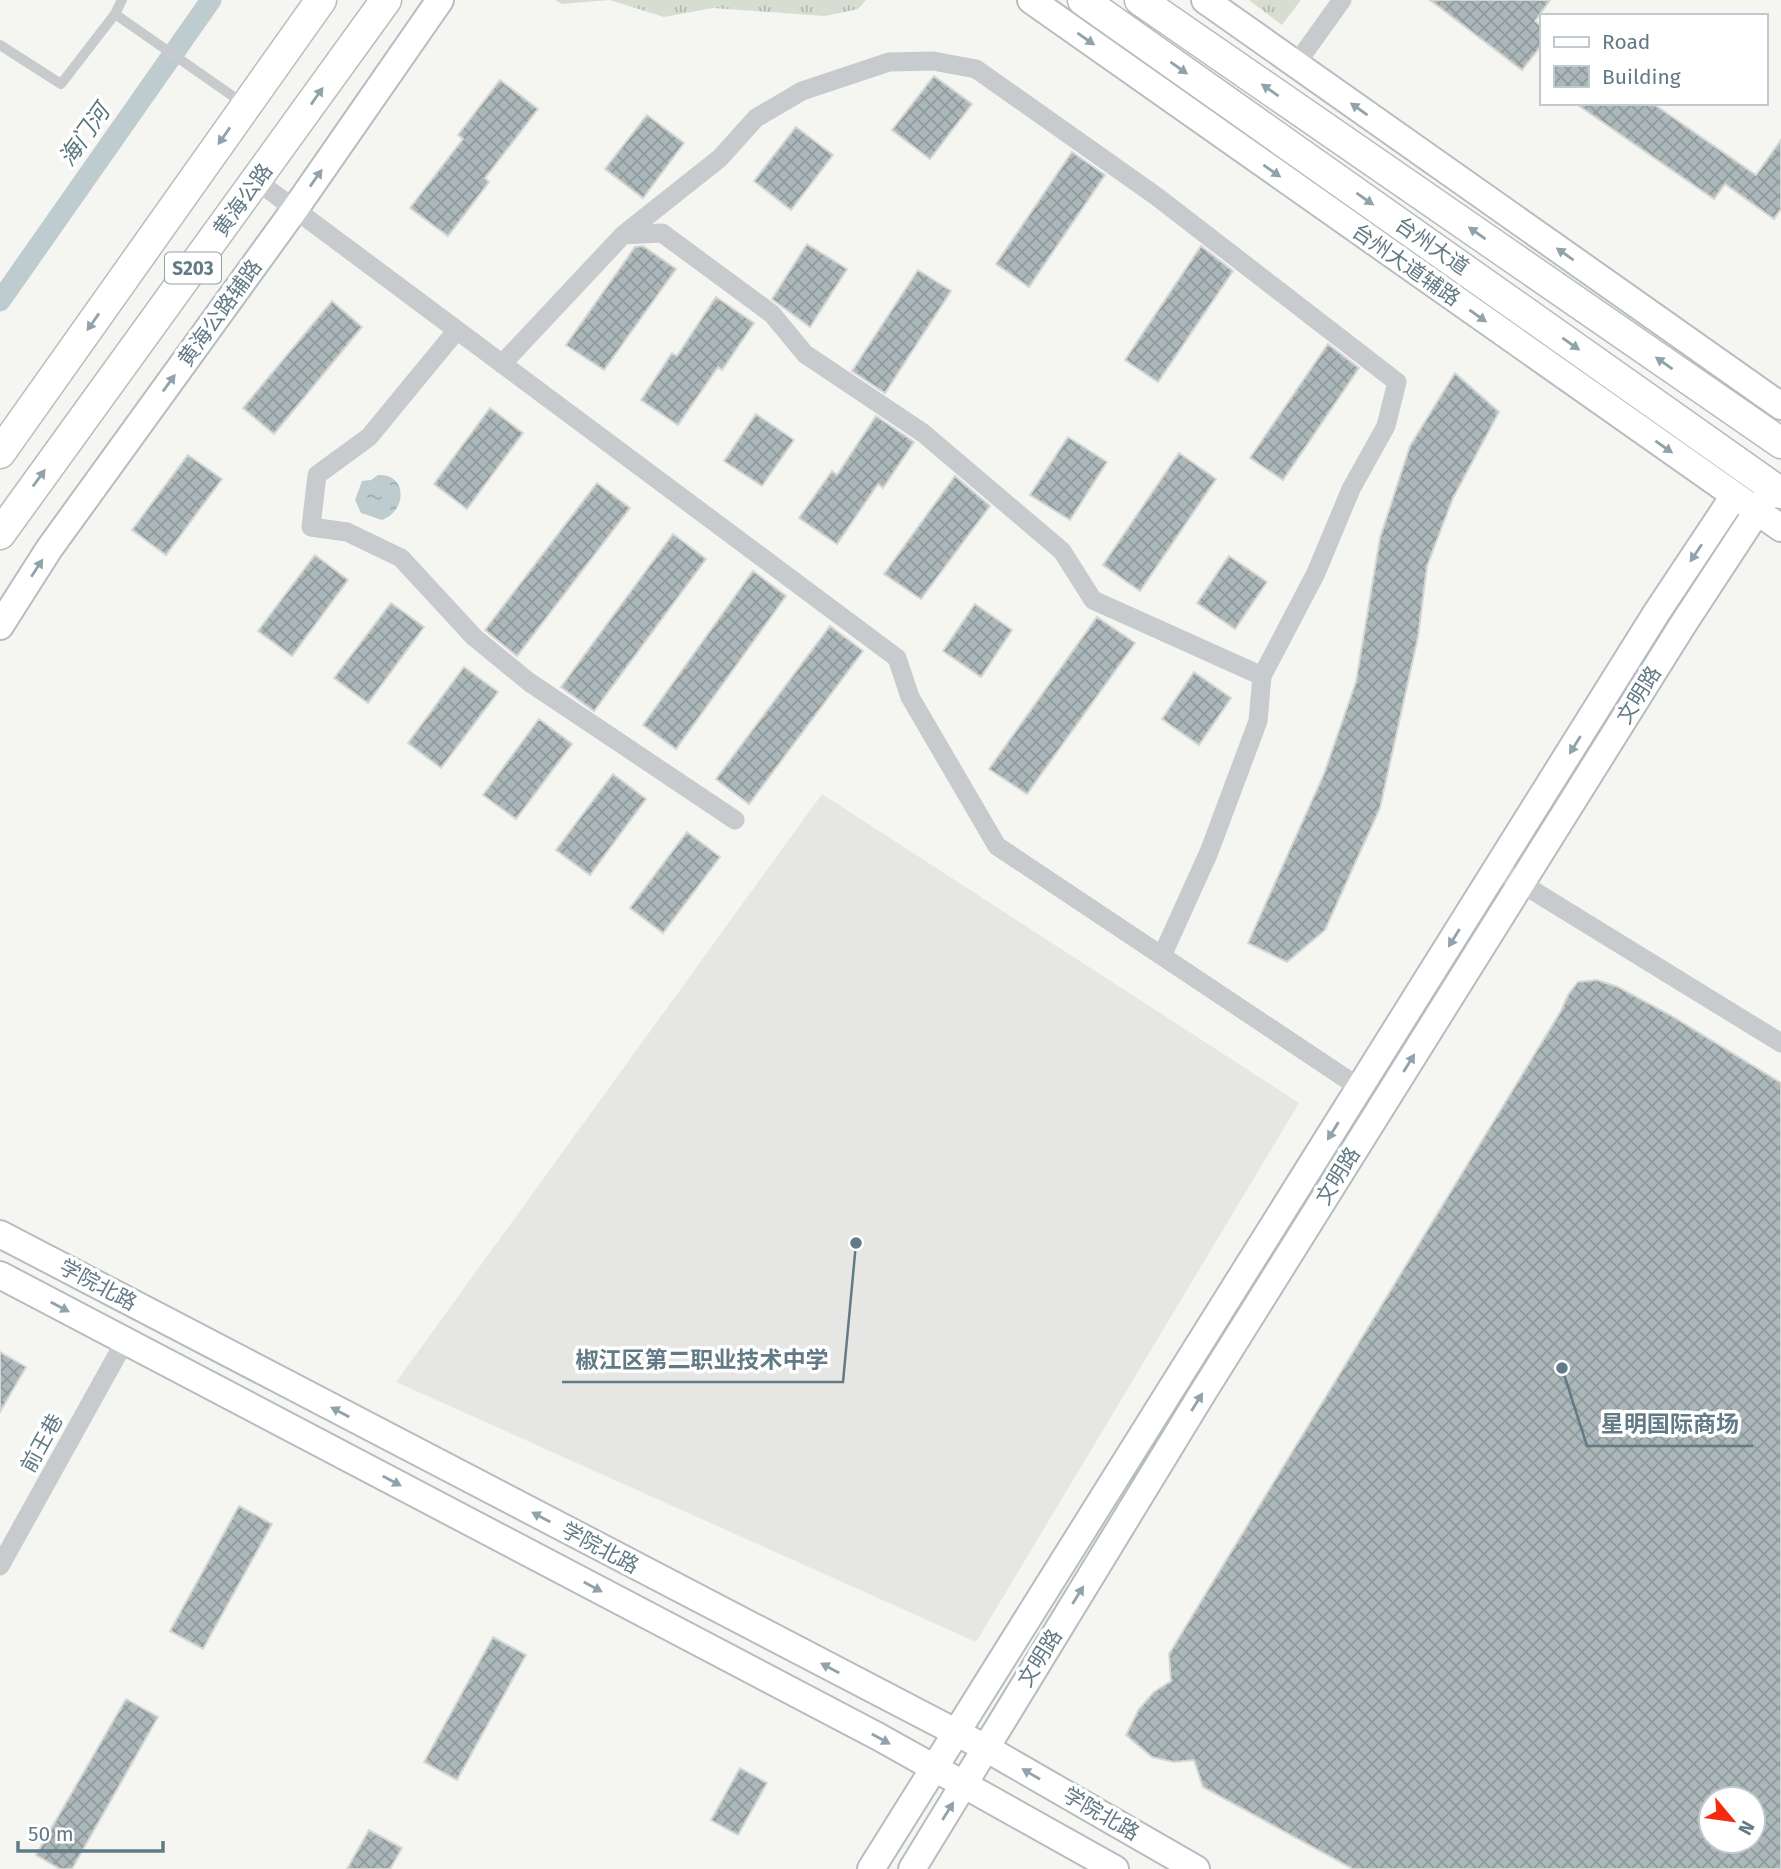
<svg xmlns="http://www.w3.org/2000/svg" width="1781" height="1869" viewBox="0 0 1781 1869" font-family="'Fira Sans','Noto Sans SC',sans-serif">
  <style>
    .built { fill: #e6e6e4 }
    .grass { fill: url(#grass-tufts) }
    .water { fill: url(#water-ripples) }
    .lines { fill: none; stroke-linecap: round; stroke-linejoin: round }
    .canal { stroke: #beccd0; stroke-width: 21 }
    .building { fill: url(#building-cross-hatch); stroke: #d6d6d4; stroke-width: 2; fill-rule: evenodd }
    .secondary-casing { stroke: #b6bdc0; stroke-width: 30 }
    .primary-casing { stroke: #b7bcbf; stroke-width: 33 }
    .lane { stroke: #c7cbcd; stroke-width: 10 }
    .street { stroke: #c7cbcd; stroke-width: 19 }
    .secondary { stroke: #fff; stroke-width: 26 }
    .primary { stroke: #fff; stroke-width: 30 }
    .oneway { fill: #90a2aa }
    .labels { text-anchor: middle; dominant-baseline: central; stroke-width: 7; stroke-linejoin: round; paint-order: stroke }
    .shield { fill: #fff; stroke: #90a2aa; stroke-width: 2 }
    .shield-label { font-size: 19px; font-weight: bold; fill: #617a85 }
    .street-label { font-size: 21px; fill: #617a85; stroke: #fff }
    .water-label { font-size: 23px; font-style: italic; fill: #58767c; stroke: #fff }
    .leader { fill: none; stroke: #617a85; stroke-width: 2.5 }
    .callout-dot { fill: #617a85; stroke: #fff; stroke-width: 2.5 }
    .callout-label { font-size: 23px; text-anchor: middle; font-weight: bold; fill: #617a85; stroke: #fff; stroke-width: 7; stroke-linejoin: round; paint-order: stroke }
  </style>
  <defs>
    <pattern id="grass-tufts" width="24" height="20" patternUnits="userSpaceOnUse" patternTransform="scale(1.75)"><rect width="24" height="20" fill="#d7ded1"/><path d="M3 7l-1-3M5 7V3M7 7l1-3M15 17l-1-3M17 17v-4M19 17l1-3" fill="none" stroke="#b2b9af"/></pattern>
    <pattern id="water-ripples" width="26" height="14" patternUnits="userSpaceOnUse" patternTransform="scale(1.75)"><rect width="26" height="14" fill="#beccd0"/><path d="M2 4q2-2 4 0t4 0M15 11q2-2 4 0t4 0" fill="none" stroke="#9eabae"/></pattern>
    <pattern id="building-cross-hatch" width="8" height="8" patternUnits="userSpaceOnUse" patternTransform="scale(1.75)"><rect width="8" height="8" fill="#acb7ba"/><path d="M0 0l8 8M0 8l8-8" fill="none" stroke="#8f9a9d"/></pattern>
  </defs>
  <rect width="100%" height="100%" fill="#f5f5f1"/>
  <path class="built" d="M 822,794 L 1299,1103 L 976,1642 L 396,1382 Z"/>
  <path class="grass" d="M 555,0 L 866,0 L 858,9 L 825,16 L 713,8 L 664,17 L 610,0 L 562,4 Z
    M 1249,0 L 1301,0 L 1282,25 Z"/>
  <path class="water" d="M 378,475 C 407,473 408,510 382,520 L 361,513 L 355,500 L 362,481 L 371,480 Z"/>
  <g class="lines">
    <path class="canal" d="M 0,301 L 211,0"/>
  </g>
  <path class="building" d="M 1430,0 L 1550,0 L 1535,21 L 1541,26 L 1541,46 L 1522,70 Z
    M 934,76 L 972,104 L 930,159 L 892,130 Z
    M 500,80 L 538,109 L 485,178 L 489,182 L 448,236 L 410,208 L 463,139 L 458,135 Z
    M 1575,103 L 1652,103 L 1756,175 L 1781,140 L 1781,209 L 1774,219 L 1725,184 L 1714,199 Z
    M 647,115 L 684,143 L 643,198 L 605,169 Z
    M 796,127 L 833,155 L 791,210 L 754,181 Z
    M 1072,152 L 1105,175 L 1029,287 L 996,264 Z
    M 807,244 L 847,269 L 810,327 L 772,299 Z
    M 643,246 L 676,269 L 604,370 L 566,345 L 635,247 Z
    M 1201,246 L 1233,271 L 1158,382 L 1125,360 Z
    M 918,270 L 951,291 L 885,393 L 852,371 Z
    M 716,297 L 754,323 L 722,370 L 718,367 L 678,425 L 641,400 L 672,353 L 677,356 Z
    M 332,301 L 362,327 L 274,434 L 243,408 Z
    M 1328,344 L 1359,368 L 1283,480 L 1250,458 Z
    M 1455,373 L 1499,412 L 1453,498 L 1427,566 L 1418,637 L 1380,808 L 1325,930 L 1287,962 L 1248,943 L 1324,774 L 1356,682 L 1380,538 L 1410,446 Z
    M 490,408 L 523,433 L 467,509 L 434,484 Z
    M 756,414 L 794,440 L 762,486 L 724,461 Z
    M 876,416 L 914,442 L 883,488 L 878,484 L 837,544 L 799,518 L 832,471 L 837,475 Z
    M 1068,437 L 1107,462 L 1070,520 L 1030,495 Z
    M 1179,453 L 1216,479 L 1140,591 L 1103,565 Z
    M 188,455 L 222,479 L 166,555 L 132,530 Z
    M 955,476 L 990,506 L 921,599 L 884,574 Z
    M 597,483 L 630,508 L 517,656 L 485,630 Z
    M 673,534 L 706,559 L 594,711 L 561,687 Z
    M 315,555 L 348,580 L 292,656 L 258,631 Z
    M 1229,556 L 1267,582 L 1235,629 L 1197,603 Z
    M 753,571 L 786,596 L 676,749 L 643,725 Z
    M 391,603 L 424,627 L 368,703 L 334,678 Z
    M 975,604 L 1012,630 L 981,677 L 943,651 Z
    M 1097,617 L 1135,643 L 1027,794 L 989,769 Z
    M 830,626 L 863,651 L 749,804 L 716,779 Z
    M 464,667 L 498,692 L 441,768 L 408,743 Z
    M 1194,672 L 1231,698 L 1199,745 L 1162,719 Z
    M 539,719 L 572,744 L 516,819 L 483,795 Z
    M 613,774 L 646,799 L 590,875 L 556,850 Z
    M 687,832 L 720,857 L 663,933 L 630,908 Z
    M 1597,980 L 1618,987 L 1670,1015 L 1781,1083 L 1781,1869 L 1353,1869 L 1203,1787 L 1194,1760 L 1174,1762 L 1152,1757 L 1126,1735 L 1139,1709 L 1154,1692 L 1171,1681 L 1169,1654 L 1561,1011 L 1568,995 L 1578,982 ZM 1711,1799 L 1753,1799 L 1753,1841 L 1711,1841 Z
    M 0,1352 L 26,1367 L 0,1412 Z
    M 239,1506 L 272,1524 L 203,1649 L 170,1631 Z
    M 493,1637 L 526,1655 L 457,1780 L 424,1762 Z
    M 126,1699 L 158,1717 L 72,1869 L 60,1869 L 36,1855 Z
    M 740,1768 L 767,1783 L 738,1835 L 711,1820 Z
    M 369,1830 L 402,1848 L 390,1869 L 347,1869 Z"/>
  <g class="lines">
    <defs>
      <path id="secondary" d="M 1031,0 L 1781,528
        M 1205,0 L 1781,406
        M 0,626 L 49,549 L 295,209 L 440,0
        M 0,1234 L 984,1747 L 1196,1869
        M 0,1275 L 879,1737 L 1115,1869
        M 871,1869 L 1657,612 L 1734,496
        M 912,1869 L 1202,1394 L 1682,626 L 1773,487"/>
      <path id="primary" d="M 1083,0 L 1781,493
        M 1140,0 L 1781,443
        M 0,453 L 321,0
        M 0,534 L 386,0"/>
    </defs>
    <use href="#secondary" class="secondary-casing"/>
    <use href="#primary" class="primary-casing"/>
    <path class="lane" d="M 115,14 L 244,104
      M 0,45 L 61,84 L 115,14 L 122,0"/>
    <path class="street" d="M 1296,64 L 1342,0
      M 257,181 L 897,658 L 910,697 L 997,846 L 1360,1088
      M 623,235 L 720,158 L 756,118 L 802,91 L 889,62 L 933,61 L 976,69 L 1156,196 L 1397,382 L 1386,426 L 1351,489 L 1316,573 L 1262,676 L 1258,721 L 1209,852 L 1162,956
      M 457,330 L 369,437 L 317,475 L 311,527 L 347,532 L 401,558 L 474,637 L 529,682 L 735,820
      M 502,364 L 623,235 L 662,233 L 772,314 L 805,354 L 923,433 L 1062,551 L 1093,600 L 1262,676
      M 1498,869 L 1781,1043
      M 0,1566 L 125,1341"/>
    <use href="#secondary" class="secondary"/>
    <use href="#primary" class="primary"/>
  </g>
  <defs><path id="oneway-solid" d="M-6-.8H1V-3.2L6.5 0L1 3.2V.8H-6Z" transform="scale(1.75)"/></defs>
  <g class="oneway">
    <use href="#oneway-solid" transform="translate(1086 39) rotate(35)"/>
    <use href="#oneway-solid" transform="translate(1179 68) rotate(35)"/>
    <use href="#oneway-solid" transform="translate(1270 90) rotate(-145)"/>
    <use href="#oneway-solid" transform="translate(317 96) rotate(-55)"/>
    <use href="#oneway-solid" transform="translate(1359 109) rotate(-145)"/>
    <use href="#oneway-solid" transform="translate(224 136) rotate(125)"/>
    <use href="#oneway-solid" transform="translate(1272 171) rotate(35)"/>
    <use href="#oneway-solid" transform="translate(316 178) rotate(-55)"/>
    <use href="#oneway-solid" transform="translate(1365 199) rotate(35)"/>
    <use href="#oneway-solid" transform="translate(1477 233) rotate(-145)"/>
    <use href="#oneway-solid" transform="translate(1565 254) rotate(-145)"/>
    <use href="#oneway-solid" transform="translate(1478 316) rotate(35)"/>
    <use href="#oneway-solid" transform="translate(93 322) rotate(125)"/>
    <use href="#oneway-solid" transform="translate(1571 344) rotate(35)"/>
    <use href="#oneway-solid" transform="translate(1664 363) rotate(-145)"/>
    <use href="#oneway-solid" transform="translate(169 383) rotate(-54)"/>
    <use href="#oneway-solid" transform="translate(1664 447) rotate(35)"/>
    <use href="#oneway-solid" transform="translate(39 478) rotate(-54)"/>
    <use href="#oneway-solid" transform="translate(1696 553) rotate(124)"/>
    <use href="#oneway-solid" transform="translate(37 568) rotate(-57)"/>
    <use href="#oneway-solid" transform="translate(1575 745) rotate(122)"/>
    <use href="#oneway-solid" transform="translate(1454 938) rotate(122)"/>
    <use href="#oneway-solid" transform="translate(1409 1063) rotate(-58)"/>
    <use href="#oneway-solid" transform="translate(1333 1131) rotate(122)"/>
    <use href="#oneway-solid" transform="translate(60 1307) rotate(28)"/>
    <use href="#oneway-solid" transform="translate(1197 1402) rotate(-58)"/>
    <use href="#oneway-solid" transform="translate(340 1412) rotate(-152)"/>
    <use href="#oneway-solid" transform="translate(392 1481) rotate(28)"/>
    <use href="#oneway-solid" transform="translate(541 1517) rotate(-152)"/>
    <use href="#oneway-solid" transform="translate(593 1587) rotate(28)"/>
    <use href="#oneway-solid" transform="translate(1078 1595) rotate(-58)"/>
    <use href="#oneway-solid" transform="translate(830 1668) rotate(-152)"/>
    <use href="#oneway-solid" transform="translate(881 1739) rotate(29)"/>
    <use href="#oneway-solid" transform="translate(1031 1774) rotate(-150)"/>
    <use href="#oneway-solid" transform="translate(948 1811) rotate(-58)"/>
  </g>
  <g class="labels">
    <rect class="shield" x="165" y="252.5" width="56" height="31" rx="5"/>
    <g class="shield-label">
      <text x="193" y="268">S203</text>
    </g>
    <g class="street-label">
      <text transform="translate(243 200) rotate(-54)">黄海公路</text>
      <text transform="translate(1432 246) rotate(35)">台州大道</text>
      <text transform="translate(1406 265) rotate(35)">台州大道辅路</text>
      <text transform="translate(220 313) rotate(-54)">黄海公路辅路</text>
      <text transform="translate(1639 695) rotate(-58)">文明路</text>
      <text transform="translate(1338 1176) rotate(-58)">文明路</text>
      <text transform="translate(98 1285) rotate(28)">学院北路</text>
      <text transform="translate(42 1443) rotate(-61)">前王巷</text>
      <text transform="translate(600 1548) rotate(28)">学院北路</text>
      <text transform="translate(1040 1658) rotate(-58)">文明路</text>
      <text transform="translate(1101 1814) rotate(30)">学院北路</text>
    </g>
    <g class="water-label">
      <text transform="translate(84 135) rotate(-55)">海门河</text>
    </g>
  </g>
  <path class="leader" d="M856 1243L843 1382H562M1562 1368L1587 1446H1753"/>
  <g class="callout-dot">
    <circle cx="856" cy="1243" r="7"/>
    <circle cx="1562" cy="1368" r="7"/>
  </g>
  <g class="callout-label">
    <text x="702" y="1368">椒江区第二职业技术中学</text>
    <text x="1670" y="1432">星明国际商场</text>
  </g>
  <rect x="1540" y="14" width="228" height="91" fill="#ffffff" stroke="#c0cace" stroke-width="2"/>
  <rect x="1554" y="37" width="35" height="10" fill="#ffffff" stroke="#c0cace" stroke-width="2"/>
  <text x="1602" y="49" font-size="21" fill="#617a85">Road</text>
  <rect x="1554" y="66" width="35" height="21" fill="url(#building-cross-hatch)" stroke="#c0cace" stroke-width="2"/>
  <text x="1602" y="84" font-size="21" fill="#617a85">Building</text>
  <g transform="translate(1732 1820) rotate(119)"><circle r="33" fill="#ffffff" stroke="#c0cace" stroke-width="2"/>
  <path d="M0-5L12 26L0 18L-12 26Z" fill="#f52a11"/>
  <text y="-10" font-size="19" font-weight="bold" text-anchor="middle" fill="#617a85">N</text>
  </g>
  <path d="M18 1841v10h145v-10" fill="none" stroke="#617a85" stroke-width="3.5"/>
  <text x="28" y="1841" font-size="21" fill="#617a85" stroke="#ffffff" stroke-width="5" paint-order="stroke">50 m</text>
</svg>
